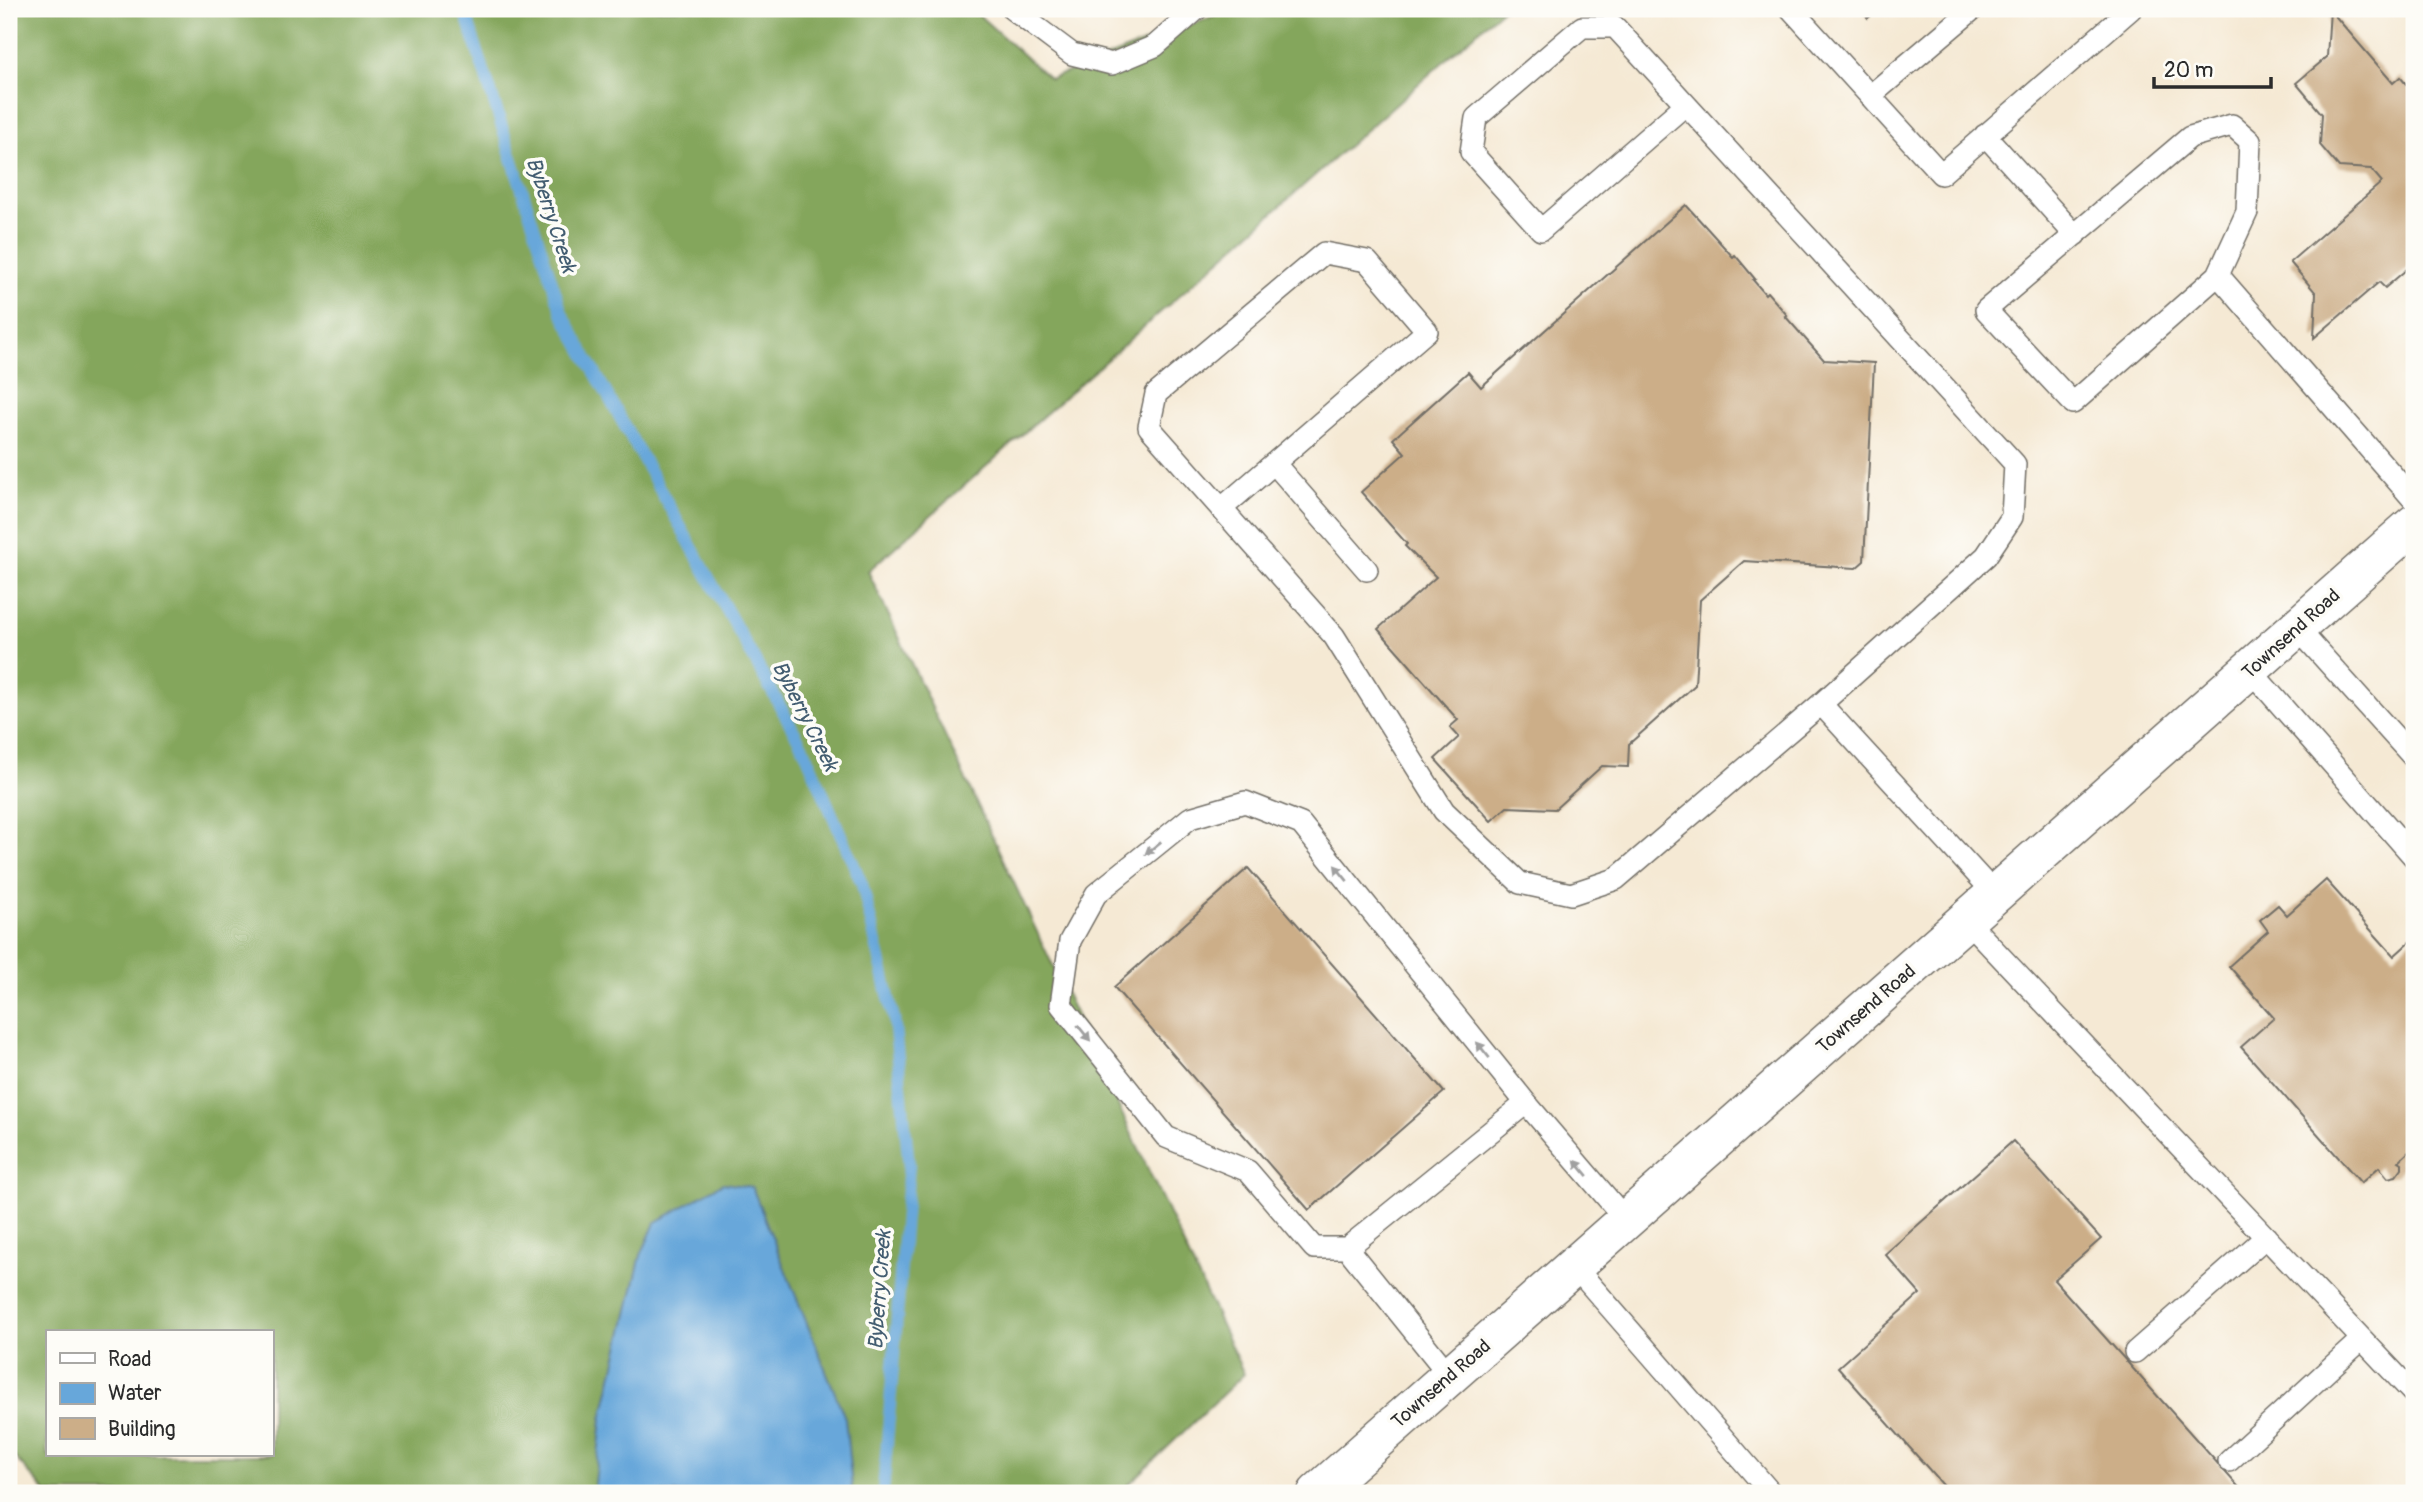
<svg xmlns="http://www.w3.org/2000/svg" width="2423" height="1502" viewBox="0 0 2423 1502" font-family="Pangolin,sans-serif">
  <style>
    .forest { fill: #84a65b; stroke: #586843; stroke-width: 2; fill-rule: evenodd }
    .water { fill: #67a7da; stroke: #496982; stroke-width: 2 }
    .lines { fill: none; stroke-linecap: round; stroke-linejoin: round }
    .stream { stroke: #67a7da; stroke-width: 12 }
    .building { fill: #ccae88 }
    .lane-casing { stroke: #726e66; stroke-width: 24 }
    .secondary-casing { stroke: #726e66; stroke-width: 41 }
    .lane { stroke: #fff; stroke-width: 21 }
    .secondary { stroke: #fff; stroke-width: 38 }
    .oneway { fill: #a0a0a0 }
    .labels { text-anchor: middle; dominant-baseline: central; stroke-width: 7; stroke-linejoin: round; paint-order: stroke }
    .street-label { font-size: 19px; fill: #2b2b2b; stroke: #fdfcf7 }
    .water-label { font-size: 21px; font-style: italic; fill: #435d71; stroke: #fdfcf7 }
  </style>
  <rect width="100%" height="100%" fill="#fdfcf7"/>
  <filter id="ink" filterUnits="userSpaceOnUse"><feTurbulence type="fractalNoise" baseFrequency=".0143" numOctaves="2"/><feDisplacementMap in="SourceGraphic" scale="14" xChannelSelector="R" yChannelSelector="G"/><feConvolveMatrix kernelMatrix="1 2 1 2 8 2 1 2 1" color-interpolation-filters="sRGB"/></filter>
  <filter id="wash" filterUnits="userSpaceOnUse"><feTurbulence type="fractalNoise" baseFrequency=".00686" numOctaves="4" result="noise"/><feDisplacementMap in="SourceGraphic" scale="28" xChannelSelector="R" yChannelSelector="G"/><feGaussianBlur stdDeviation="1.57" result="paint"/><feColorMatrix in="noise" values="0 0 0 0 0 0 0 0 0 0 0 0 0 0 0 0 0 1.4 0 .05"/><feComposite in="paint" operator="in"/></filter>
  <g filter="url(#wash)">
    <rect width="100%" height="100%" fill="#f5e9d4"/>
    <path class="forest" d="M 9,9 L 972,9 L 1050,79 L 1232,9 L 1503,9 L 868,571 L 1244,1374 L 1126,1487 L 1124,1493 L 47,1493 L 9,1451 ZM 47,1332 L 271,1332 L 271,1455 L 47,1455 Z"/>
    <path class="water" d="M 723,1183 L 752,1187 L 845,1418 L 852,1487 L 850,1493 L 594,1493 L 602,1419 L 641,1255 L 655,1223 Z"/>
    <g class="lines">
      <path class="stream" d="M 464,9 L 562,313 L 805,751 L 862,884 L 894,1019 L 909,1165 L 883,1493"/>
    </g>
    <g id="blocks">
      <path class="building" d="M 1860,9 L 1878,9 L 1868,18 Z
        M 2330,10 L 2393,83 L 2400,77 L 2414,93 L 2414,263 L 2385,288 L 2379,282 L 2314,338 L 2316,293 L 2290,262 L 2382,182 L 2371,169 L 2339,167 L 2320,145 L 2322,114 L 2296,83 L 2327,57 Z
        M 1686,205 L 1733,257 L 1735,255 L 1755,279 L 1753,280 L 1765,294 L 1767,292 L 1787,315 L 1785,316 L 1824,360 L 1874,363 L 1864,561 L 1856,568 L 1744,561 L 1700,600 L 1695,685 L 1629,744 L 1628,767 L 1602,766 L 1555,809 L 1507,807 L 1491,821 L 1435,759 L 1459,737 L 1450,727 L 1458,720 L 1378,629 L 1436,577 L 1405,546 L 1407,544 L 1361,492 L 1405,453 L 1393,439 L 1468,372 L 1481,387 Z
        M 1248,868 L 1444,1092 L 1309,1210 L 1114,987 Z
        M 2326,880 L 2394,956 L 2414,938 L 2414,1147 L 2399,1161 L 2402,1163 L 2402,1168 L 2396,1176 L 2388,1178 L 2379,1167 L 2361,1183 L 2241,1047 L 2274,1018 L 2229,966 L 2268,931 L 2260,920 L 2278,905 L 2287,915 Z
        M 2013,1141 L 2101,1239 L 2054,1280 L 2244,1493 L 1950,1493 L 1838,1367 L 1920,1294 L 1885,1254 Z"/>
    </g>
  </g>
  <g filter="url(#ink)">
    <use href="#blocks" fill-opacity="0" stroke="#726e66" stroke-width="2"/>
    <g class="lines">
      <defs>
        <path id="lane" d="M 1012,9 L 1072,54 L 1112,64 L 1155,46 L 1197,9
          M 1791,9 L 1941,174 L 2131,9
          M 1870,96 L 1973,9
          M 1685,105 L 1541,230 L 1471,152 L 1476,118 L 1582,27 L 1615,27 L 2015,464 L 2012,517 L 1986,556 L 1821,704 L 1995,894
          M 2232,125 L 2250,141 L 2247,212 L 2218,275 L 2073,403 L 1986,310 L 2190,137 Z
          M 1985,135 L 2075,235
          M 2218,275 L 2414,500
          M 1274,463 L 1367,570
          M 1221,509 L 1427,331 L 1367,261 L 1324,253 L 1156,394 L 1149,427 L 1334,636 L 1444,811 L 1520,883 L 1571,894 L 1616,879 L 1821,704
          M 2297,628 L 2414,758
          M 2250,670 L 2414,857
          M 1966,920 L 2414,1394
          M 1526,1103 L 1347,1248 L 1314,1248 L 1248,1171 L 1166,1137 L 1061,1005 L 1070,941 L 1096,894 L 1190,818 L 1245,802 L 1301,824 L 1526,1103 L 1626,1220
          M 1347,1248 L 1450,1376
          M 1574,1266 L 1771,1493
          M 2135,1352 L 2266,1237
          M 2229,1461 L 2362,1339"/>
        <path id="secondary" d="M 1317,1493 L 2414,524"/>
      </defs>
      <use href="#lane" class="lane-casing"/>
      <use href="#secondary" class="secondary-casing"/>
      <use href="#lane" class="lane"/>
      <use href="#secondary" class="secondary"/>
    </g>
    <defs><path id="oneway-solid" d="M-6-.8H1V-3.2L6.5 0L1 3.2V.8H-6Z" transform="scale(1.75)"/></defs>
    <g class="oneway">
      <use href="#oneway-solid" transform="translate(1153 848) rotate(141)"/>
      <use href="#oneway-solid" transform="translate(1341 873) rotate(-129)"/>
      <use href="#oneway-solid" transform="translate(1084 1033) rotate(51)"/>
      <use href="#oneway-solid" transform="translate(1483 1050) rotate(-129)"/>
      <use href="#oneway-solid" transform="translate(1581 1168) rotate(-130)"/>
    </g>
  </g>
  <g class="labels">
    <g class="street-label">
      <text transform="translate(2291 634) rotate(-42)">Townsend Road</text>
      <text transform="translate(1866 1009) rotate(-41)">Townsend Road</text>
      <text transform="translate(1441 1384) rotate(-41)">Townsend Road</text>
    </g>
    <g class="water-label">
      <text transform="translate(551 215) rotate(72)">Byberry Creek</text>
      <text transform="translate(805 716) rotate(63)">Byberry Creek</text>
      <text transform="translate(880 1290) rotate(-86)">Byberry Creek</text>
    </g>
  </g>
  <rect width="2423" height="1502" fill="none" stroke="#fdfcf7" stroke-width="35"/>
  <rect x="46" y="1330" width="228" height="126" fill="#fdfcf7" stroke="#a9a8a5" stroke-width="2"/>
  <rect x="60" y="1353" width="35" height="10" fill="#ffffff" stroke="#a9a8a5" stroke-width="2"/>
  <text x="108" y="1366" font-size="21" fill="#2b2b2b">Road</text>
  <rect x="60" y="1383" width="35" height="21" fill="#67a7da" stroke="#a9a8a5" stroke-width="2"/>
  <text x="108" y="1400" font-size="21" fill="#2b2b2b">Water</text>
  <rect x="60" y="1418" width="35" height="21" fill="#ccae88" stroke="#a9a8a5" stroke-width="2"/>
  <text x="108" y="1436" font-size="21" fill="#2b2b2b">Building</text>
  <path d="M2154 77v10h117v-10" fill="none" stroke="#2b2b2b" stroke-width="3.5"/>
  <text x="2164" y="77" font-size="21" fill="#2b2b2b" stroke="#fdfcf7" stroke-width="5" paint-order="stroke">20 m</text>
</svg>
